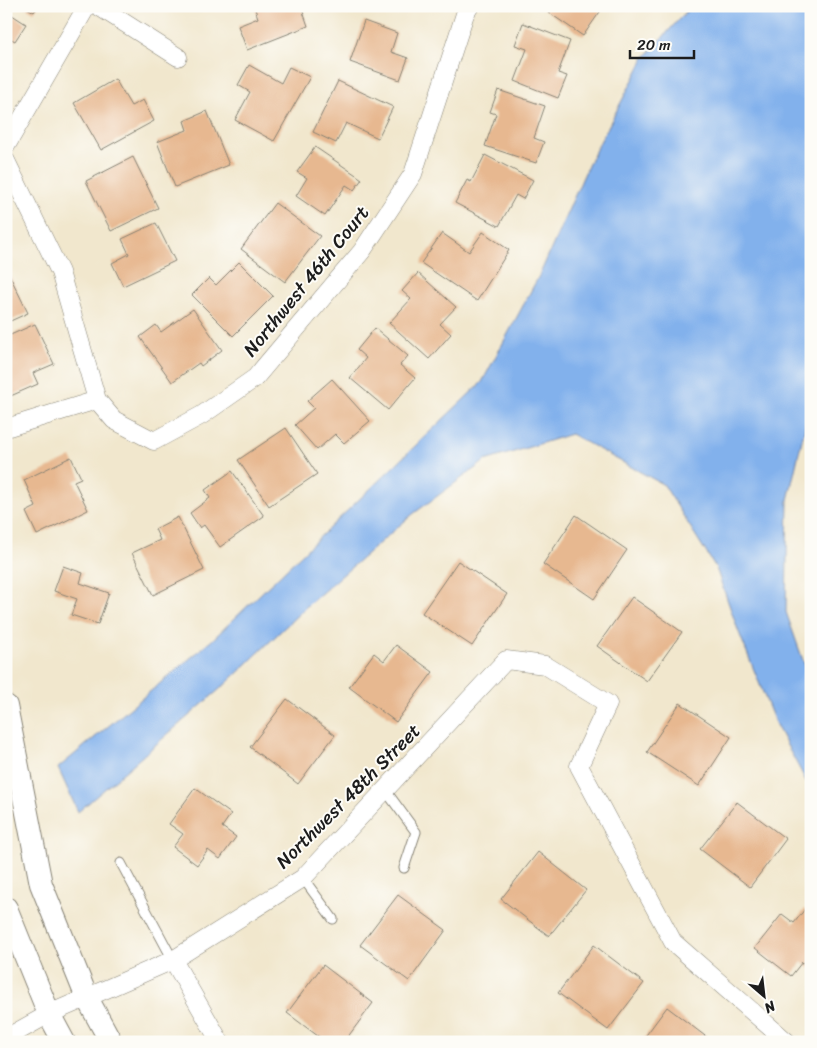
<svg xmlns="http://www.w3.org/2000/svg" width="817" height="1048" viewBox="0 0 817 1048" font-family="Sriracha,sans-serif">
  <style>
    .water { fill: #82b1ec; stroke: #4f6684 }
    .building { fill: #e7b890 }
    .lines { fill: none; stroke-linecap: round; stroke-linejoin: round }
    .service-casing { stroke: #868274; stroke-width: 11 }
    .minor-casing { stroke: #868274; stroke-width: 19 }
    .tertiary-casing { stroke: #868274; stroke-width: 24 }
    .service { stroke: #fff; stroke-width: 9 }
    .minor { stroke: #fff; stroke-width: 18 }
    .tertiary { stroke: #fff; stroke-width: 22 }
    .labels { text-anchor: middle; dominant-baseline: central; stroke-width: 4; stroke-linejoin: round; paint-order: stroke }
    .street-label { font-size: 19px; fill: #1c1c1c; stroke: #fdfcf7 }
  </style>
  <rect width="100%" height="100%" fill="#fdfcf7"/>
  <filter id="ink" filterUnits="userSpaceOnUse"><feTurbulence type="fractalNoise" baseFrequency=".02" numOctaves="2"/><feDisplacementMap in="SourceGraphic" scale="10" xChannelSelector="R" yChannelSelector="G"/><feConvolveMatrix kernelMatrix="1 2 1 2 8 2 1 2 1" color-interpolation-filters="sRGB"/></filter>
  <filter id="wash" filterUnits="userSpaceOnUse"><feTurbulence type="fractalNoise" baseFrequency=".0096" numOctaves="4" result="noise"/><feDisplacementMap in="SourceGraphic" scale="20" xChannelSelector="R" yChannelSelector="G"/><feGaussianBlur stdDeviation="1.12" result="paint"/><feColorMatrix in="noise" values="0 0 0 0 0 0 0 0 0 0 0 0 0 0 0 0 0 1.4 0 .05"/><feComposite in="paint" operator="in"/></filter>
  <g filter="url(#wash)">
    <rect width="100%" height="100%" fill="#f1e7cd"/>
    <path class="water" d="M 691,6 L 811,6 L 811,401 L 788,500 L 786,612 L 811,683 L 811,790 L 776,725 L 738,630 L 716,568 L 664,485 L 571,434 L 485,461 L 413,514 L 310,603 L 228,682 L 78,812 L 58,768 L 211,641 L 482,382 L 540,274 L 591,159 L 645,57 Z"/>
    <g id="blocks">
      <path class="building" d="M 24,6 L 38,6 L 34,12 Z
        M 254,6 L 301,6 L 308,26 L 247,50 L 238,26 L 258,18 Z
        M 544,6 L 604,6 L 583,36 L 542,8 Z
        M 6,11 L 26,24 L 15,41 L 6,36 Z
        M 364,21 L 397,33 L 391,52 L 408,58 L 400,80 L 350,62 Z
        M 523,23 L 570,41 L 558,73 L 567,76 L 558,98 L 515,81 L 527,49 L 515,45 Z
        M 249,65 L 281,83 L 289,67 L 310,77 L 274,141 L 235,120 L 250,92 L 238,85 Z
        M 115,79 L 131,106 L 143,100 L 154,121 L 101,150 L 74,103 Z
        M 338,81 L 393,107 L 378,138 L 346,123 L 336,143 L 313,132 Z
        M 498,90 L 545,106 L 534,138 L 544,142 L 536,163 L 485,146 L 496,114 L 490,112 Z
        M 207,111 L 229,165 L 175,187 L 157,142 L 187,130 L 184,121 Z
        M 315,147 L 362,179 L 354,190 L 346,185 L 325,216 L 296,196 L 307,178 L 297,172 Z
        M 485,155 L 533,180 L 523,199 L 516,195 L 499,226 L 455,203 L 467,180 L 471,182 Z
        M 133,157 L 158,208 L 111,231 L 86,181 Z
        M 275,203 L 320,236 L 285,282 L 241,249 Z
        M 156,223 L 175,261 L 123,286 L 112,263 L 129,254 L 122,239 Z
        M 483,232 L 509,250 L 477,301 L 421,263 L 442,233 L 469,252 Z
        M 239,262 L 273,296 L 233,336 L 192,295 L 209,278 L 216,285 Z
        M 6,268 L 28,313 L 6,323 Z
        M 418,273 L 456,307 L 440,324 L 451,334 L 429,359 L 389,323 L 411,299 L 402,291 Z
        M 193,309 L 222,350 L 201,366 L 199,363 L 172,382 L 140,337 L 156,325 L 161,332 Z
        M 35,324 L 54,364 L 33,373 L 38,384 L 6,398 L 6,337 Z
        M 375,328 L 408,356 L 400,365 L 415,378 L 388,410 L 350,378 L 366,358 L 357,350 Z
        M 332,379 L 370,421 L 344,443 L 335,434 L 317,450 L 295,425 L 314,408 L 307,401 Z
        M 286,428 L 317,474 L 269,506 L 238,460 Z
        M 71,457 L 81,478 L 74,481 L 88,510 L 37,535 L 26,512 L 36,507 L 24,480 Z
        M 232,471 L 264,516 L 220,547 L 204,525 L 200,528 L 190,513 L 210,498 L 205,490 Z
        M 576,515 L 627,550 L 594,599 L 543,564 Z
        M 178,517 L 204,570 L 153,595 L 132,553 L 160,540 L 155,529 Z
        M 458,561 L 507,594 L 472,646 L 422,613 Z
        M 63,566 L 83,573 L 80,583 L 109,593 L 98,624 L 71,615 L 77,599 L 54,591 Z
        M 632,597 L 682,632 L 647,681 L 597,646 Z
        M 396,645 L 433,672 L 396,722 L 349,687 L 374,653 L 384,661 Z
        M 287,699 L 335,735 L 298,784 L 250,747 Z
        M 680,703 L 731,737 L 699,786 L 647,752 Z
        M 195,788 L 231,814 L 222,827 L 236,837 L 220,859 L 208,850 L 197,865 L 173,847 L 183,834 L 169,824 Z
        M 737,802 L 786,839 L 750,887 L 700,849 Z
        M 538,852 L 586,890 L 549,936 L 501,899 Z
        M 398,895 L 446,930 L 409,981 L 360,945 Z
        M 805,909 L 811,913 L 811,969 L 802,962 L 791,976 L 755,948 L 782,914 L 794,923 Z
        M 594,945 L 644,983 L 608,1030 L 558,993 Z
        M 323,965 L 373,1003 L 344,1042 L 326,1042 L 287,1013 Z
        M 667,1007 L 713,1042 L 641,1042 Z"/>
    </g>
  </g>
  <g filter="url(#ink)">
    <use href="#blocks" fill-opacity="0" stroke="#868274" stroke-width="1"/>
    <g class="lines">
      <defs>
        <path id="service" d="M 386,791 L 416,832 L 404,868
          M 121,863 L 173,960
          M 303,878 L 333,919"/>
        <path id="minor" d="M 98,6 L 178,57
          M 6,146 L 87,6
          M 6,161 L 60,272 L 97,400 L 114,420 L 154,441 L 202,415 L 255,378 L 362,251 L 413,174 L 465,14 L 470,6
          M 6,428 L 97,400
          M 173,960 L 220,1042
          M 6,1038 L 49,1014 L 173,960 L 303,878 L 506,660 L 545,665 L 608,704 L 579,766 L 673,942 L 787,1042"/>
        <path id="tertiary" d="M 6,706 L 41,884 L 87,998 L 111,1042
          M 6,908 L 49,1014 L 64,1042"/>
      </defs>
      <use href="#service" class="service-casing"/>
      <use href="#minor" class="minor-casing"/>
      <use href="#tertiary" class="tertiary-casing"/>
      <use href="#service" class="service"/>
      <use href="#minor" class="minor"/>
      <use href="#tertiary" class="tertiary"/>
    </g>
  </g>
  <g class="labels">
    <g class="street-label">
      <text transform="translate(306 281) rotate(-51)">Northwest 46th Court</text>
      <text transform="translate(348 796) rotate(-45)">Northwest 48th Street</text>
    </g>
  </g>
  <rect width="817" height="1048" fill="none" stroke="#fdfcf7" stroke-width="25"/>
  <g transform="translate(764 996) rotate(152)" stroke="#fdfcf7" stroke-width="4" paint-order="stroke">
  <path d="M0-4L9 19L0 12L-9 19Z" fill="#1c1c1c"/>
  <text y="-8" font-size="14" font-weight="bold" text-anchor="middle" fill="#1c1c1c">N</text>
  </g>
  <path d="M630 50v8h64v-8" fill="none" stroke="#1c1c1c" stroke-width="2.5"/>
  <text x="637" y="50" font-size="15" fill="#1c1c1c" stroke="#fdfcf7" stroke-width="4" paint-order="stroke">20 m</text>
</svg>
